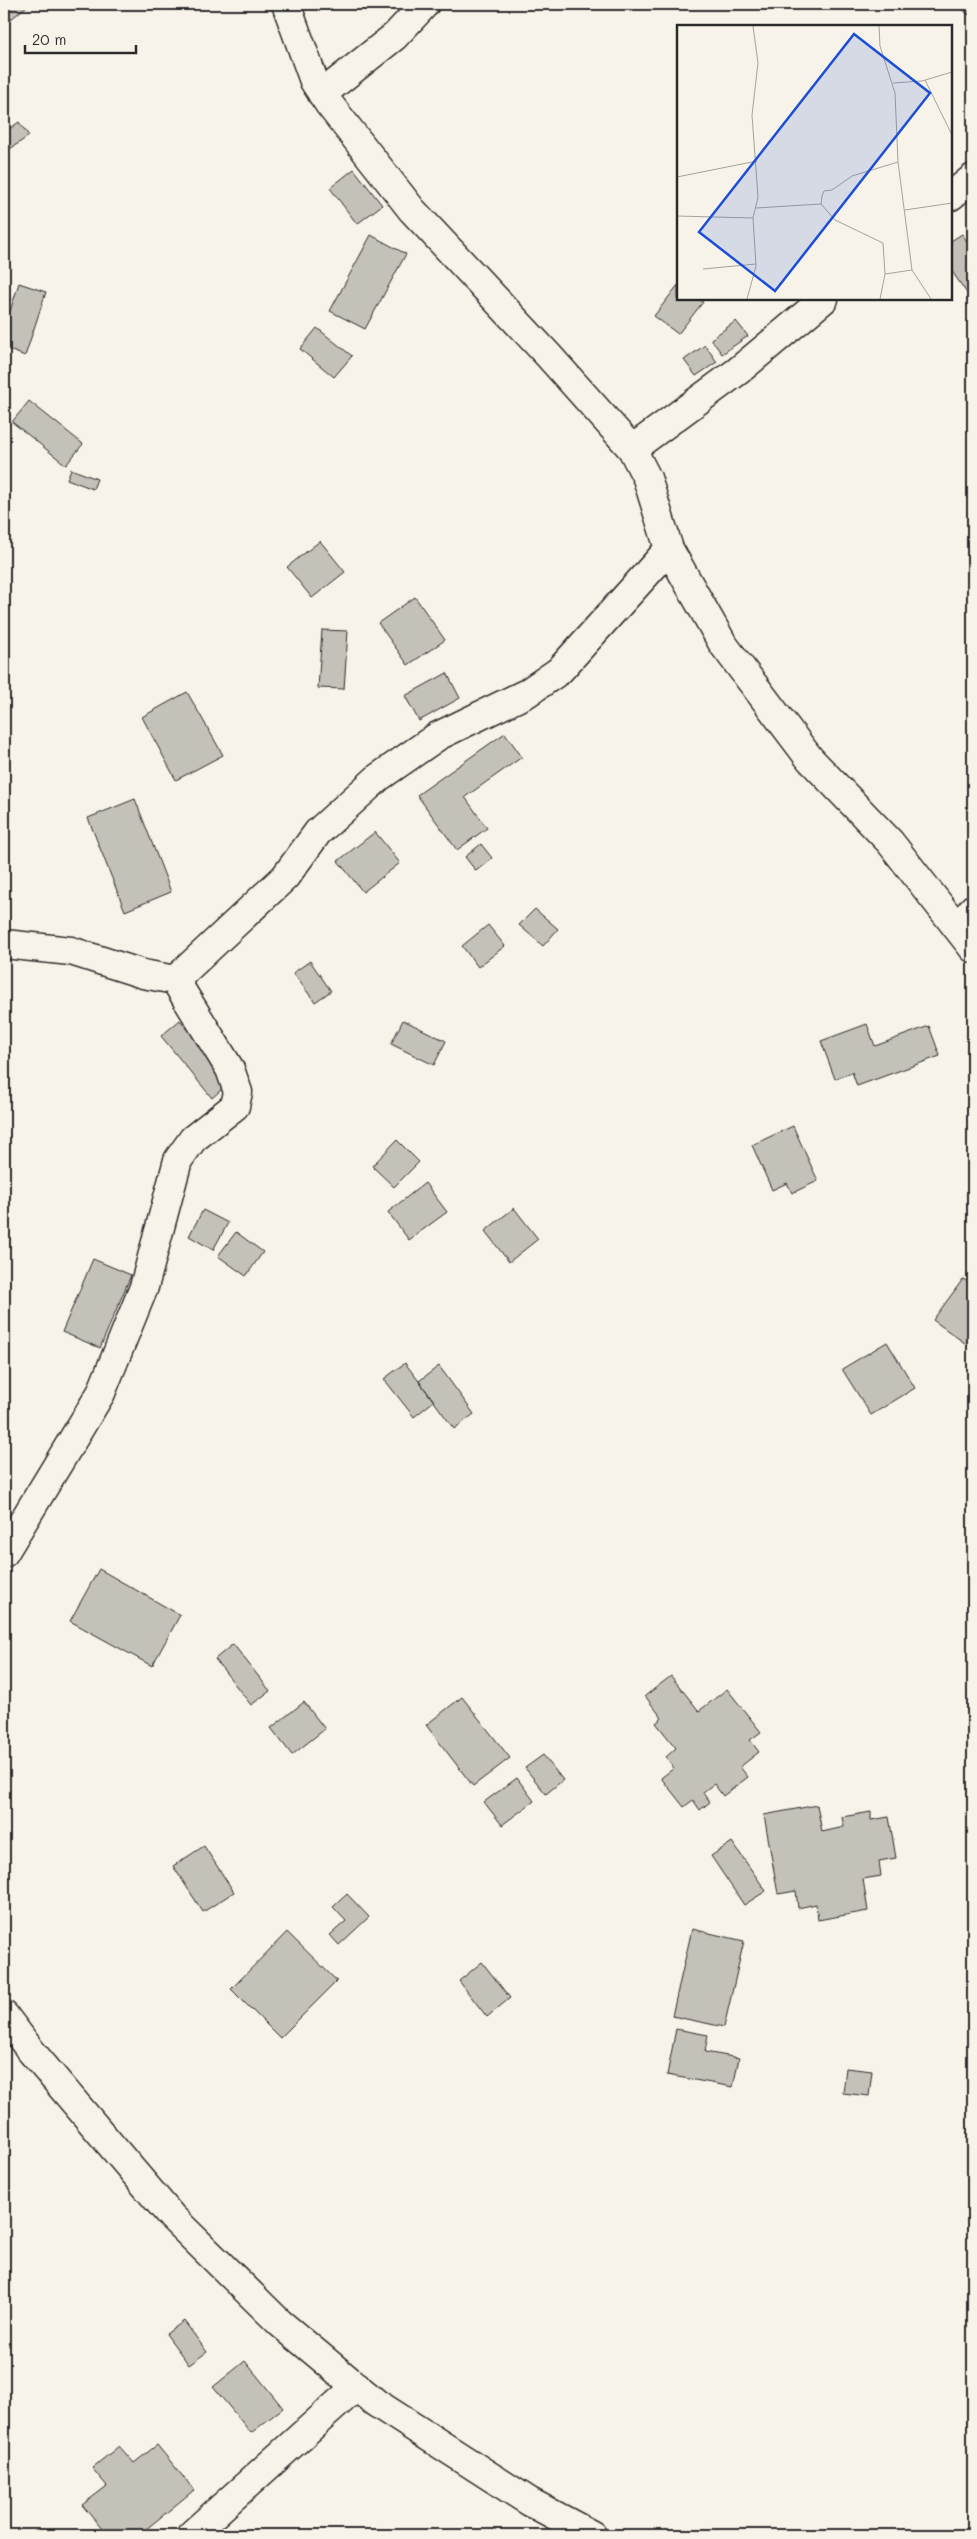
<svg xmlns="http://www.w3.org/2000/svg" width="977" height="2539" viewBox="0 0 977 2539" font-family="Mali,sans-serif">
  <style>
    .building { fill: #c4c1b9; stroke: #2b2b2b }
    .lines { fill: none; stroke-linecap: round; stroke-linejoin: round }
    .minor-casing { stroke: #2b2b2b; stroke-width: 31 }
    .tertiary-casing { stroke: #2b2b2b; stroke-width: 31 }
    .minor { stroke: #f7f3e8; stroke-width: 28 }
    .tertiary { stroke: #f7f3e8; stroke-width: 28 }
    .inset-road { fill: none; stroke: #a5a39c; stroke-width: 1 }
    .view { fill: #1d4ed8; fill-opacity: 0.15; stroke: #1d4ed8; stroke-width: 2.5 }
    .inset-edge { fill: none; stroke: #2b2b2b; stroke-width: 2.5 }
  </style>
  <rect width="100%" height="100%" fill="#f7f3e8"/>
  <filter id="ink" filterUnits="userSpaceOnUse"><feTurbulence type="fractalNoise" baseFrequency=".02" numOctaves="2"/><feDisplacementMap in="SourceGraphic" scale="10" xChannelSelector="R" yChannelSelector="G"/><feConvolveMatrix kernelMatrix="1 2 1 2 8 2 1 2 1" color-interpolation-filters="sRGB"/></filter>
  <g filter="url(#ink)">
    <path class="building" d="M 4,4 L 27,4 L 28,5 L 4,25 Z
      M 959,4 L 973,4 L 973,10 L 968,15 Z
      M 19,122 L 29,136 L 4,153 L 4,133 Z
      M 354,169 L 382,205 L 357,224 L 330,188 Z
      M 962,234 L 973,250 L 973,302 L 951,270 L 951,241 Z
      M 371,235 L 406,254 L 365,329 L 330,311 Z
      M 19,283 L 46,292 L 25,356 L 4,348 L 4,330 Z
      M 678,285 L 678,299 L 698,299 L 703,302 L 678,334 L 654,316 Z
      M 736,321 L 748,336 L 722,354 L 711,339 Z
      M 317,328 L 352,356 L 334,377 L 300,349 Z
      M 705,345 L 717,362 L 696,376 L 684,360 Z
      M 29,401 L 83,444 L 66,465 L 12,422 Z
      M 71,469 L 97,479 L 93,489 L 67,479 Z
      M 320,541 L 345,572 L 312,598 L 287,567 Z
      M 415,597 L 445,640 L 408,665 L 378,623 Z
      M 322,630 L 348,631 L 344,689 L 318,688 Z
      M 447,673 L 460,698 L 419,721 L 405,696 Z
      M 187,692 L 223,755 L 176,780 L 142,717 Z
      M 505,733 L 522,757 L 465,797 L 487,828 L 457,850 L 417,795 Z
      M 135,799 L 171,892 L 125,911 L 88,818 Z
      M 375,832 L 400,863 L 363,892 L 338,861 Z
      M 481,844 L 492,858 L 476,871 L 465,857 Z
      M 535,909 L 558,929 L 543,946 L 519,925 Z
      M 488,925 L 505,946 L 478,967 L 462,946 Z
      M 310,961 L 331,991 L 315,1002 L 293,973 Z
      M 180,1020 L 231,1081 L 212,1098 L 161,1036 Z
      M 403,1020 L 446,1041 L 434,1065 L 391,1044 Z
      M 867,1024 L 875,1046 L 929,1026 L 940,1056 L 857,1086 L 852,1072 L 835,1079 L 821,1041 Z
      M 793,1126 L 818,1181 L 792,1193 L 787,1183 L 772,1190 L 752,1145 Z
      M 397,1140 L 419,1162 L 394,1187 L 372,1166 Z
      M 425,1183 L 447,1212 L 409,1240 L 388,1212 Z
      M 514,1208 L 538,1239 L 509,1262 L 485,1231 Z
      M 203,1210 L 228,1223 L 213,1250 L 189,1236 Z
      M 236,1232 L 263,1252 L 246,1276 L 218,1256 Z
      M 93,1259 L 131,1275 L 100,1348 L 62,1332 Z
      M 963,1279 L 973,1285 L 973,1349 L 933,1320 Z
      M 887,1342 L 915,1388 L 871,1415 L 842,1369 Z
      M 405,1363 L 434,1401 L 414,1417 L 384,1379 Z
      M 439,1366 L 474,1414 L 454,1429 L 419,1381 Z
      M 99,1569 L 180,1615 L 152,1666 L 70,1621 Z
      M 233,1644 L 270,1691 L 251,1705 L 215,1659 Z
      M 671,1676 L 699,1711 L 727,1689 L 761,1732 L 750,1740 L 759,1752 L 740,1767 L 748,1777 L 723,1796 L 714,1784 L 703,1792 L 710,1802 L 700,1810 L 693,1800 L 684,1807 L 661,1778 L 674,1768 L 666,1757 L 676,1748 L 656,1723 L 662,1718 L 645,1696 Z
      M 462,1697 L 510,1758 L 473,1786 L 426,1725 Z
      M 304,1702 L 325,1729 L 292,1755 L 271,1728 Z
      M 543,1755 L 563,1780 L 546,1794 L 525,1768 Z
      M 517,1778 L 534,1801 L 502,1825 L 484,1802 Z
      M 817,1805 L 822,1832 L 844,1827 L 842,1817 L 871,1812 L 871,1820 L 889,1817 L 896,1858 L 879,1861 L 881,1876 L 863,1879 L 868,1911 L 818,1920 L 816,1904 L 798,1908 L 796,1891 L 778,1894 L 764,1815 Z
      M 732,1842 L 766,1891 L 744,1905 L 711,1856 Z
      M 204,1846 L 234,1892 L 203,1912 L 173,1866 Z
      M 347,1894 L 369,1917 L 339,1945 L 330,1935 L 346,1921 L 333,1907 Z
      M 692,1929 L 744,1941 L 724,2027 L 672,2016 Z
      M 287,1932 L 337,1981 L 280,2038 L 231,1989 Z
      M 482,1962 L 510,1998 L 487,2017 L 459,1981 Z
      M 676,2029 L 708,2035 L 705,2052 L 739,2058 L 733,2087 L 667,2075 Z
      M 846,2068 L 872,2071 L 869,2096 L 843,2093 Z
      M 184,2321 L 207,2352 L 189,2365 L 166,2334 Z
      M 245,2361 L 283,2408 L 251,2433 L 213,2387 Z
      M 157,2445 L 194,2490 L 139,2535 L 107,2535 L 82,2505 L 107,2486 L 92,2468 L 119,2446 L 134,2463 Z"/>
    <g class="lines">
      <defs>
        <path id="minor" d="M 286,4 L 314,81 L 329,104 L 412,210 L 548,355 L 632,449 L 647,478 L 669,549 L 723,644 L 810,759 L 890,842 L 973,948
          M 322,94 L 395,36 L 425,4
          M 951,196 L 973,178
          M 632,449 L 738,371 L 824,299
          M 958,928 L 973,909
          M 4,944 L 71,951 L 143,974 L 175,980 L 230,1069 L 238,1092 L 235,1106 L 193,1139 L 178,1160 L 144,1287 L 101,1393 L 4,1553
          M 175,980 L 285,877 L 318,832 L 379,777 L 438,736 L 527,693 L 559,671 L 669,549
          M 191,2535 L 357,2386"/>
        <path id="tertiary" d="M 4,2015 L 31,2051 L 172,2217 L 280,2323 L 376,2403 L 530,2502 L 592,2535"/>
      </defs>
      <use href="#minor" class="minor-casing"/>
      <use href="#tertiary" class="tertiary-casing"/>
      <use href="#minor" class="minor"/>
      <use href="#tertiary" class="tertiary"/>
    </g>
  </g>
  <g transform="translate(677 25)">
    <rect width="275" height="275" fill="#f7f3e8"/>
    <path class="inset-road" d="M 202,1 L 203,21 L 218,68 L 221,137 L 235,245 L 254,274M 248,55 L 275,110M 216,58 L 245,56 L 275,47M 0,152 L 80,136M 79,183 L 144,179M 228,185 L 275,178M 0,191 L 76,193M 26,244 L 79,239M 208,249 L 235,245M 70,274 L 79,241 L 76,193 L 81,172 L 75,90 L 81,38 L 76,1M 203,274 L 208,249 L 206,218 L 158,195 L 144,179 L 145,171 L 147,166 L 155,165 L 175,151 L 221,137"/>
    <path class="view" d="M 177,9 L 253,68 L 98,266 L 22,207 Z"/>
    <rect width="275" height="275" class="inset-edge"/>
  </g>
  <rect width="977" height="2539" fill="none" stroke="#f7f3e8" stroke-width="20"/>
  <rect x="10" y="10" width="957" height="2519" fill="none" stroke="#2b2b2b" stroke-width="2" filter="url(#ink)"/>
  <path d="M25 45v8h111v-8" fill="none" stroke="#2b2b2b" stroke-width="2.5"/>
  <text x="32" y="45" font-size="15" fill="#2b2b2b" stroke="#f7f3e8" stroke-width="4" paint-order="stroke">20 m</text>
</svg>
